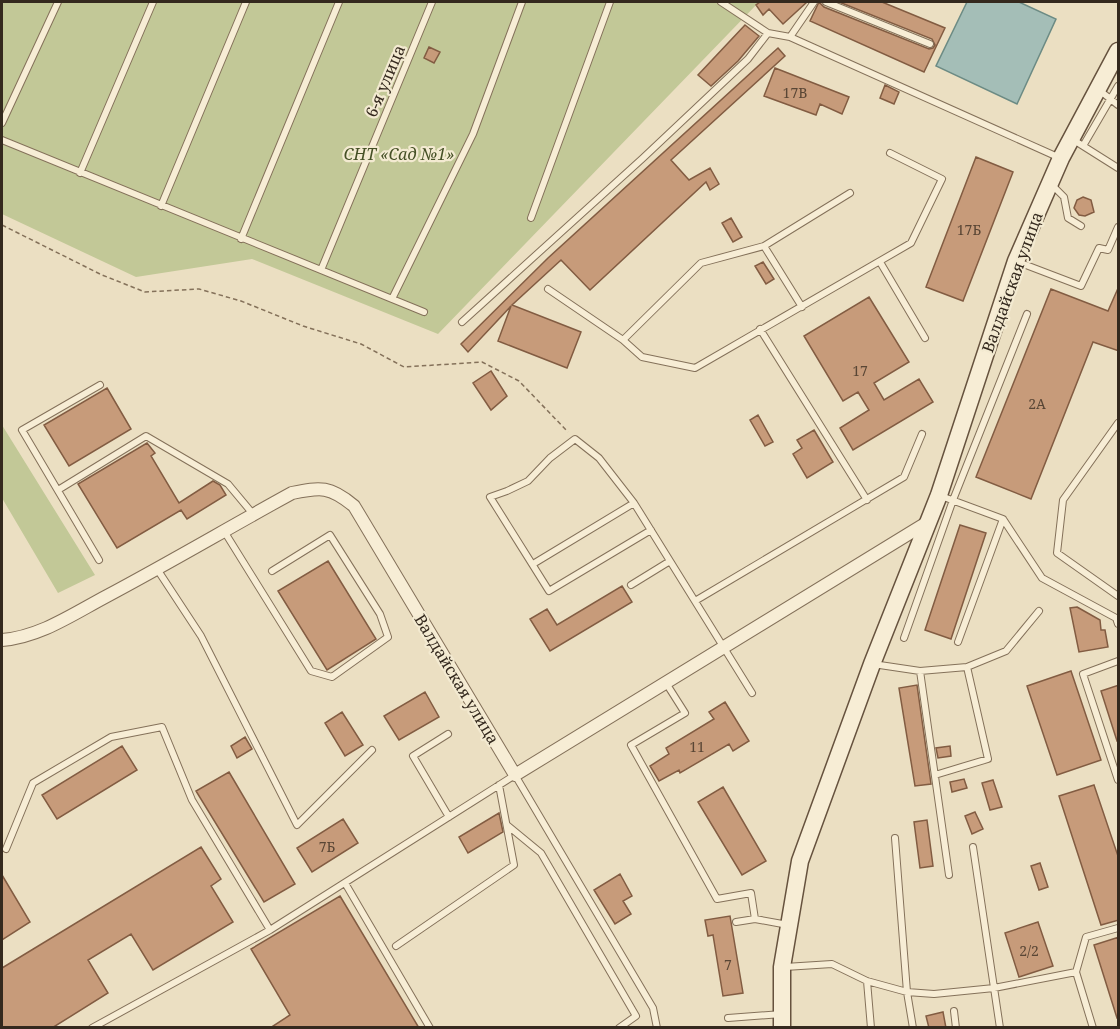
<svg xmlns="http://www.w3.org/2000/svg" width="1120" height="1029" viewBox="0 0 1120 1029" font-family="'Noto Serif',serif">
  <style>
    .green { fill: #c2c897 }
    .water { fill: #a4beb7; stroke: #6c8b84; stroke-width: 1.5 }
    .building { fill: #c79b7a; stroke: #825c42; stroke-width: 1.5 }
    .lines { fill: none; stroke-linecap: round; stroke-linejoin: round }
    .lane-casing { stroke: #84715a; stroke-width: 8 }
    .street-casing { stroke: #84715a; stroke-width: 14 }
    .secondary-casing { stroke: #66523e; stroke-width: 19 }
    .path { stroke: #84715a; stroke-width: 1.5; stroke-dasharray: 4.5 3; stroke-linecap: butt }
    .lane { stroke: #f7edd5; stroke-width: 6 }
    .street { stroke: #f7edd5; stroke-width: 12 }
    .secondary { stroke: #f7edd5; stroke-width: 16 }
    .labels { text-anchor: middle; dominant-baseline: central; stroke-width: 4.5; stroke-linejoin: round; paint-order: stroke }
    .number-label { font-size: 14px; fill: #594635 }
    .street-label { font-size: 16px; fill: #34291e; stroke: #f3ead1 }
    .park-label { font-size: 16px; font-style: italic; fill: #455025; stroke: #f3ead1 }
  </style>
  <rect width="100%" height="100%" fill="#ebdfc2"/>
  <path class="green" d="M 2,2 L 759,2 L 438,334 L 252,259 L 136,277 L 2,214 Z
    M 2,425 L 95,575 L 58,593 L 2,498 Z"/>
  <path class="water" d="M 967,2 L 1019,2 L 1056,19 L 1017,104 L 936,66 Z"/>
  <path class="building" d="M 760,2 L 807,2 L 783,24 L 769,9 L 763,15 L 756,5 Z
    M 819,2 L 824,7 L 929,49 L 933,48 L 935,45 L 932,39 L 839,2 L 882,2 L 945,28 L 924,72 L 810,21 Z
    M 745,25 L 759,36 L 738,61 L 711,86 L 698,75 Z
    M 429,47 L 440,52 L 434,63 L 424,58 Z
    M 778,48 L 785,56 L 671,160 L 689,180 L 710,168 L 719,184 L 710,190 L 706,182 L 590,290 L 561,260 L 512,305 L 581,332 L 567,368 L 498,341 L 511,306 L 468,352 L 461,344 L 548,258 Z
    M 775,68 L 849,97 L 842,114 L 820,104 L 816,115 L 764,96 Z
    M 885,85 L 899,92 L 894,104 L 880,98 Z
    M 976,157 L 1013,172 L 963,301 L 926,287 Z
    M 1083,197 L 1091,200 L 1094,212 L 1085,216 L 1079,215 L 1074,208 L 1077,200 Z
    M 731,218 L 742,237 L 733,242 L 722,223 Z
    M 763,262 L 774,279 L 766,284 L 755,266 Z
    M 1119,286 L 1119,351 L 1093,342 L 1031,499 L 976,477 L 1051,289 L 1108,311 Z
    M 869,297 L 909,362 L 874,383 L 884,400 L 919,379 L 933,402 L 853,450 L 840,428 L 869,410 L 858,392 L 843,401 L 804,336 Z
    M 491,371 L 507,396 L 491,410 L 473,383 Z
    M 107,388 L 131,429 L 69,466 L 44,425 Z
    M 758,415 L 773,442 L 765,446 L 750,420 Z
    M 814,430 L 833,462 L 807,478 L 793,454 L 802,448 L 797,440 Z
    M 147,443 L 155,453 L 151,456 L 179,503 L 213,481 L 220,485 L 226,495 L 187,519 L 181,510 L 117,548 L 78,484 Z
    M 960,525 L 986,533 L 951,639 L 925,630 Z
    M 328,561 L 376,639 L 327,670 L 278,591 Z
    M 622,586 L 632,602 L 550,651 L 530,619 L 547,609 L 557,625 Z
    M 1077,607 L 1100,620 L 1101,630 L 1105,630 L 1108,647 L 1079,652 L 1070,608 Z
    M 1071,671 L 1101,760 L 1057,775 L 1027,686 Z
    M 917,685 L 931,784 L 915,786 L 899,688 Z
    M 1119,685 L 1119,740 L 1117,741 L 1101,691 Z
    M 425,692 L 439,717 L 399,740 L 384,716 Z
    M 725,702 L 749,741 L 733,751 L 729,744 L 680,773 L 679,770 L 659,781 L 650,766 L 669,754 L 666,748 L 714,719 L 709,712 Z
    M 342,712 L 363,745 L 345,756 L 325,723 Z
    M 245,737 L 252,749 L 237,758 L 231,746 Z
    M 122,746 L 137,770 L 57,819 L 42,795 Z
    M 950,746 L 951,756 L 938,758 L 936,748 Z
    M 229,772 L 295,884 L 264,902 L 196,791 Z
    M 964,779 L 967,788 L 952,792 L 950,782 Z
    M 993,780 L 1002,807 L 990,810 L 982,783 Z
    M 1094,785 L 1119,859 L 1119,920 L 1101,925 L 1059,796 Z
    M 723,787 L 766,861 L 742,875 L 698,802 Z
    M 975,812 L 983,829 L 972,834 L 965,816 Z
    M 499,813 L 503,832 L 468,853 L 459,837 Z
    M 343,819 L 358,843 L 312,872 L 297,848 Z
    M 927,820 L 933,866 L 920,868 L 914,822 Z
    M 201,847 L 221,879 L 211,886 L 233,922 L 153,970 L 131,934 L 88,960 L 108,993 L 52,1028 L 2,1028 L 2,968 Z
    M 1040,863 L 1048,887 L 1039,890 L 1031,866 Z
    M 620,874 L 632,896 L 623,901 L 631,914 L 615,924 L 594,890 Z
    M 2,875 L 30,922 L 2,940 Z
    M 340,896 L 419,1028 L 270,1028 L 290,1015 L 251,949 Z
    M 730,916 L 743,993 L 723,996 L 713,935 L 708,936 L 705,920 Z
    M 1038,922 L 1053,966 L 1019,977 L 1005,933 Z
    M 1119,937 L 1119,1017 L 1117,1018 L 1094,945 Z
    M 943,1012 L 946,1028 L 929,1028 L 926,1016 Z"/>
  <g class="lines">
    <defs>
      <path id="lane" d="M 721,2 L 768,33
        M 826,2 L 930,44
        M 790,37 L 814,2
        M 1099,90 L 1118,105
        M 2,123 L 58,2
        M 1072,139 L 1118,168
        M 2,140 L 424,312
        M 1083,146 L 1118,86
        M 80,173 L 153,2
        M 1051,184 L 1064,197 L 1068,218 L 1081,226
        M 161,206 L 246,2
        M 531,218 L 610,2
        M 241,239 L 339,2
        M 764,246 L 802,307
        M 880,262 L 925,338
        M 1018,262 L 1081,286 L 1099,248 L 1108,250 L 1118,227
        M 321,270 L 432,2
        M 548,289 L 623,340 L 642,357 L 695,368 L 911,243 L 942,179 L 890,153
        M 392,299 L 473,134 L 522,2
        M 462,322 L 643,158 L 748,59 L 768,33 L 790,37 L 1060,158
        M 760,329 L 867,500
        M 623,340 L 701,263 L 764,246 L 850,193
        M 1118,423 L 1063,500 L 1057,553 L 1118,596
        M 58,490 L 146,436 L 228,484 L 253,514
        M 941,496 L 1003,519 L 1042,578 L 1116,618 L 1118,624
        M 651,530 L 549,591 L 490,497 L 507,491 L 528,481 L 550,458 L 575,439 L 599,458 L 634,503 L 752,693
        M 224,531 L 311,671 L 332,677 L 388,637 L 380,614 L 330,535 L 272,571
        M 99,560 L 22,430 L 100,385
        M 533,564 L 634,503
        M 157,569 L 201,636 L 297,825 L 372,750
        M 631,585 L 670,561
        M 695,601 L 904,477 L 922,434
        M 904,638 L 953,500 L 1027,314
        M 958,642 L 1003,519
        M 1118,661 L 1083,674 L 1118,780
        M 873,664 L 920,671 L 967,667 L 1006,651 L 1039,611
        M 920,671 L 949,875
        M 666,683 L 685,713 L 631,745 L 717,899 L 751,893 L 755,919
        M 448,734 L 413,756 L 449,817
        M 935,775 L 988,759 L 967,667
        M 507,825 L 541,853 L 636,1016 L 619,1028
        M 895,838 L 907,992 L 913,1028
        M 973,847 L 1000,1028
        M 6,849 L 33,783 L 111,737 L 162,727 L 192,800 L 270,930
        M 345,883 L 430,1028
        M 736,922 L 755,919 L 788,925
        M 396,946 L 514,865 L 499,785
        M 785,967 L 832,964 L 867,981 L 907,992 L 934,994 L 994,988 L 1076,972 L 1093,1028
        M 1076,972 L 1086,937 L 1118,928
        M 867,981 L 871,1028
        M 954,1011 L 956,1028
        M 728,1018 L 782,1014
        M 92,1028 L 270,930 L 515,775 L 653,1008 L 657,1028"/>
      <path id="street" d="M 2,640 C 40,637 73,614 107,596 C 169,563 230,527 292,493 C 321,487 330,486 354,506 L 515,775 L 928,522"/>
      <path id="secondary" d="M 782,1028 L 782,967 L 800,861 L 872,664 L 939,495 L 1016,261 L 1061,158 L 1118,51"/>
    </defs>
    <use href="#lane" class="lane-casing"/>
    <use href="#street" class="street-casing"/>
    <use href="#secondary" class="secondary-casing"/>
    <path class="path" d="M 2,225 L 102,275 L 145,292 L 199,289 L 241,301 L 303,326 L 361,344 L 404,367 L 482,362 L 519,381 L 568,432"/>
    <use href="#lane" class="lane"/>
    <use href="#street" class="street"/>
    <use href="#secondary" class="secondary"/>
  </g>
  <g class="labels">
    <g class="number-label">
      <text x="795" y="92">17В</text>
      <text x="969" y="229">17Б</text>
      <text x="860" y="370">17</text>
      <text x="1037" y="403">2А</text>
      <text x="697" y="746">11</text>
      <text x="327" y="846">7Б</text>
      <text x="1029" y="950">2/2</text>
      <text x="728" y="964">7</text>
    </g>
    <g class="street-label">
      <text transform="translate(385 81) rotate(-67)">6-я улица</text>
      <text transform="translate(1012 282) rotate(-70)">Валдайская улица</text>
      <text transform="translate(457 679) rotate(59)">Валдайская улица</text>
    </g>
    <g class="park-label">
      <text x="399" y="154">СНТ «Сад №1»</text>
    </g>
  </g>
  <rect width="1120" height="1029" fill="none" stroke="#34291e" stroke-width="6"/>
</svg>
